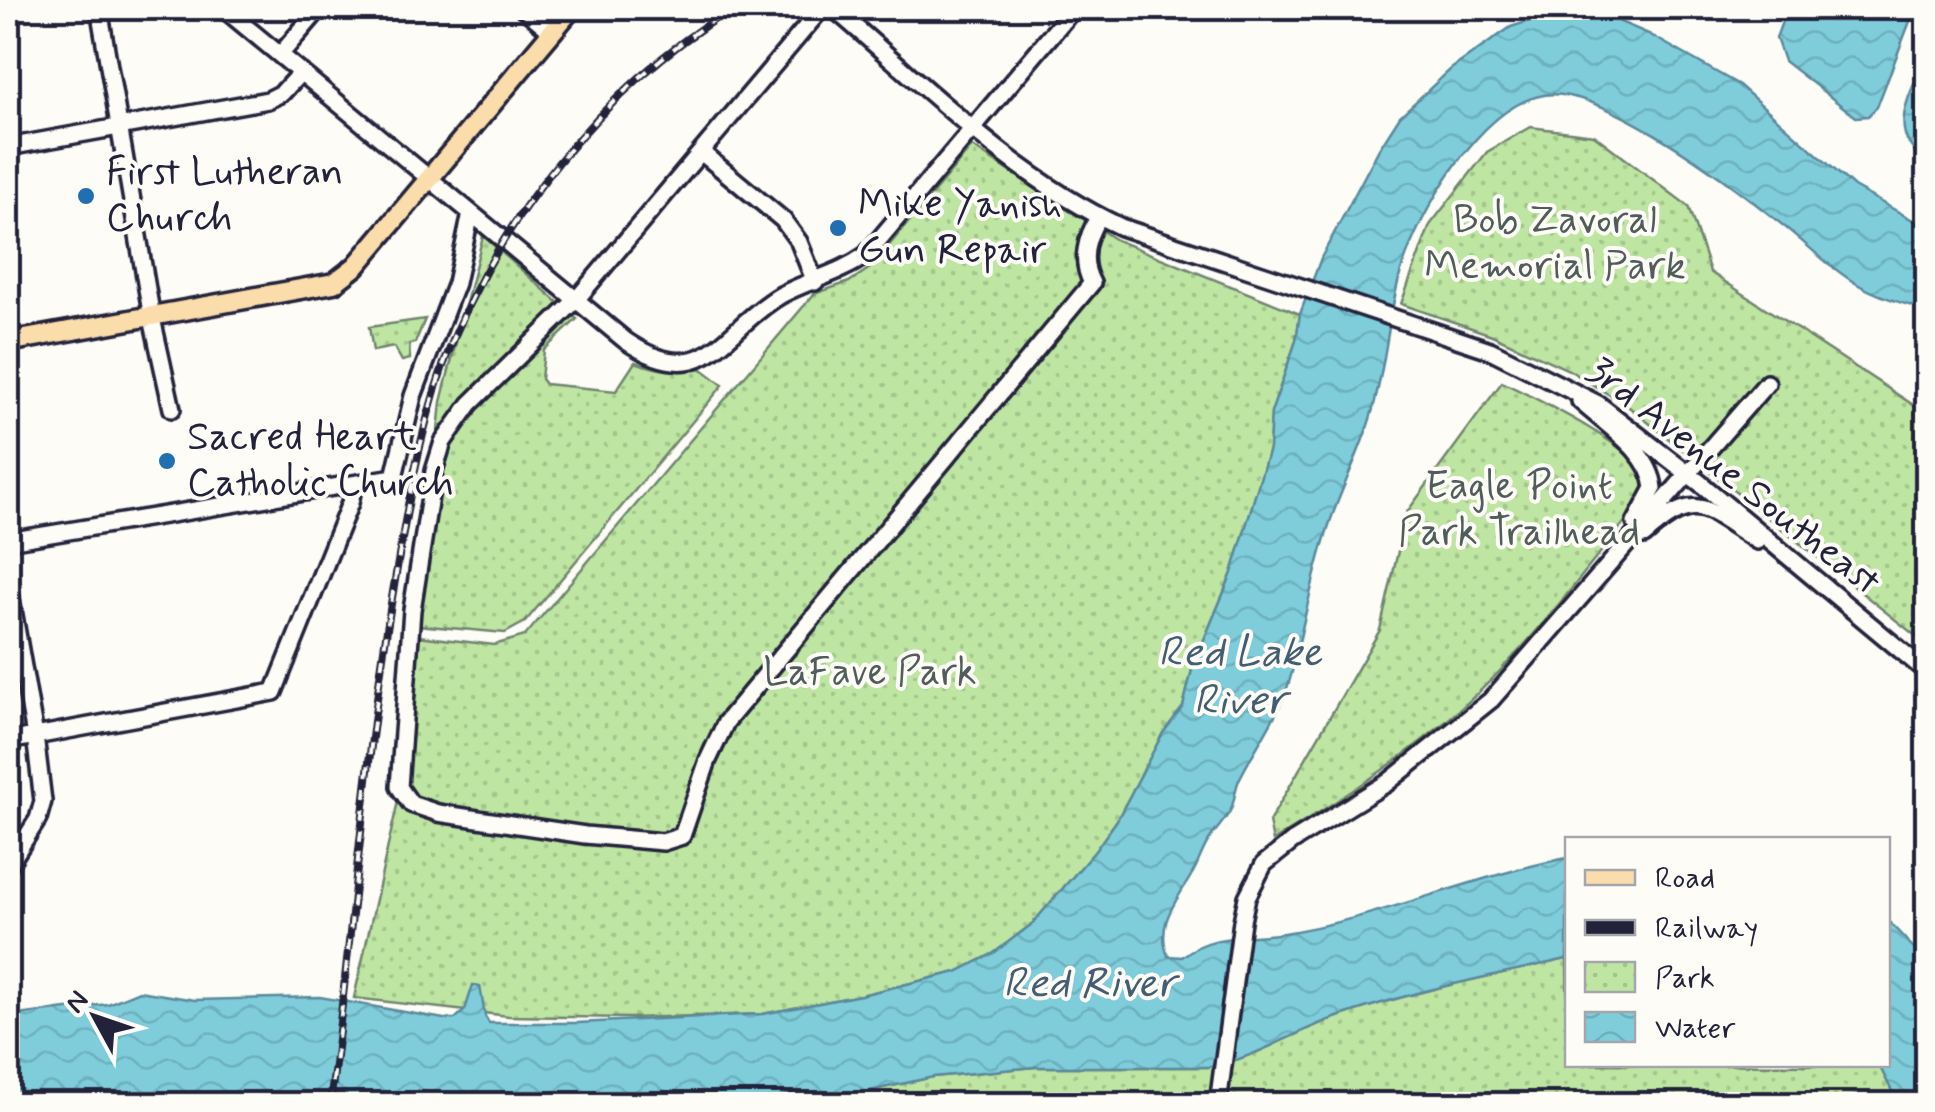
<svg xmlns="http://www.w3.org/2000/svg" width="1935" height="1112" viewBox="0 0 1935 1112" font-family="Mynerve,sans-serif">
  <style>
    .park { fill: url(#park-dots); stroke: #70846e; stroke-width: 2.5 }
    .water { fill: url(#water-waves); stroke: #5a899b; stroke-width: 2.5 }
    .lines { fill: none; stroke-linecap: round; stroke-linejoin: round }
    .minor-casing { stroke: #22223b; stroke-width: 22 }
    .major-casing { stroke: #22223b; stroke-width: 25 }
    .minor { stroke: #fdfcf7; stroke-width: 15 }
    .major { stroke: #fbddab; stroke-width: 18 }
    .rail-casing { stroke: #22223b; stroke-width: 8 }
    .rail { stroke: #fdfcf7; stroke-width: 4; stroke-dasharray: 11; stroke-linecap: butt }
    .poi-dot { fill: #1f6fb2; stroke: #fdfcf7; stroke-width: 4 }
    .labels { text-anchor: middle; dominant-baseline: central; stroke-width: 8; stroke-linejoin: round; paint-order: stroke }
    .poi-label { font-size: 40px; fill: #22223b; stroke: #fdfcf7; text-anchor: start }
    .park-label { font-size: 40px; fill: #515d5a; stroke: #fdfcf7 }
    .street-label { font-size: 40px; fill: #22223b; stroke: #fdfcf7 }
    .water-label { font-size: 42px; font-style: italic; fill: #435e73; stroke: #fdfcf7 }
  </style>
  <defs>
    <pattern id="park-dots" width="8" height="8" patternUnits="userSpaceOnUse" patternTransform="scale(2.5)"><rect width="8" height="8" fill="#bee6a2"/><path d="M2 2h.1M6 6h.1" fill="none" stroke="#a3c58c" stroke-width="1.8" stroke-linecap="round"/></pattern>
    <pattern id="water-waves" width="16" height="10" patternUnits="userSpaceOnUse" patternTransform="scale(2.5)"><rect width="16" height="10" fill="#7fcddb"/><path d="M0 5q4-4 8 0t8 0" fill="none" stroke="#6db0bd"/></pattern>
  </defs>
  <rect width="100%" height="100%" fill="#fdfcf7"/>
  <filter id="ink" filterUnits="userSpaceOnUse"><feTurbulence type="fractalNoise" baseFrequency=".01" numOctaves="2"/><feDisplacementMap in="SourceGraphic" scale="20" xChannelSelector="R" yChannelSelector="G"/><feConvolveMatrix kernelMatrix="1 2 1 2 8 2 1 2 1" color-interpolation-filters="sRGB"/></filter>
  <g filter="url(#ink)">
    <path class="park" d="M 1530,127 L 1594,135 L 1688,206 L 1710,272 L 1927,414 L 1927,645 L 1629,407 L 1569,370 L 1492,335 L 1401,304 L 1430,225 L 1487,152 Z
      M 972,147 L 1116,240 L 1300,314 L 1296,341 L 1271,413 L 1269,449 L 1232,573 L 1193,666 L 1183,707 L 1163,733 L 1117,820 L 1095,851 L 1032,924 L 994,953 L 957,972 L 861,995 L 762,1014 L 630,1018 L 509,1016 L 354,998 L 400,792 L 417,636 L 494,645 L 525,636 L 814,294 L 849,282 L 870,268 Z
      M 483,236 L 577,319 L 544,350 L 541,379 L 545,384 L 616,391 L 635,362 C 658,370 678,374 702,369 L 723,385 L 525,622 L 505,633 L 418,625 L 441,402 Z
      M 425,319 L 415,343 L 409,344 L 410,359 L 402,361 L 394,347 L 373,351 L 369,327 Z
      M 1502,382 C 1532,397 1632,444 1642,474 C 1644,481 1643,491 1644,498 C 1590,564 1540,634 1479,692 C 1418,750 1345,797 1273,841 L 1269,822 L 1380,630 L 1407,512 Z
      M 1567,959 L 1568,1064 L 1879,1065 L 1894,1095 L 1895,1104 L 756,1104 L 793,1093 L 824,1101 L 933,1077 L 1035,1067 L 1208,1067 C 1251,1060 1289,1035 1329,1020 C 1404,993 1489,976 1567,959 Z"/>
    <path class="water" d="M 1787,8 L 1912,8 L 1912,16 L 1877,107 L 1868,116 L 1856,117 L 1784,61 L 1776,38 Z
      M 1557,12 L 1577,12 L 1618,21 L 1649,34 L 1739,85 L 1854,187 L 1927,228 L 1927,310 C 1903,304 1879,297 1857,284 C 1828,267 1806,243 1780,223 C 1734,186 1602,85 1544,95 C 1479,106 1419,214 1401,271 C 1387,319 1386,369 1370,419 C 1359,455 1341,489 1329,525 C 1313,573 1304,623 1292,672 C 1282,712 1257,743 1239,780 C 1235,789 1235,799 1231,809 C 1226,820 1216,829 1209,840 C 1202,850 1199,863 1192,874 C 1177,901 1155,923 1168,956 L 1182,957 C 1210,934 1243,938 1277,934 C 1376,920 1469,877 1567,858 L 1567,959 C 1489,976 1404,993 1329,1020 C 1289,1035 1251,1060 1208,1067 L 1035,1067 L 933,1077 L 824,1101 L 793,1093 L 756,1104 L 8,1104 L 8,1016 L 108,1004 L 139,991 L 195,1000 L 320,997 L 444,1019 L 455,1019 L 465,1010 L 473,985 L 480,986 L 485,1016 L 489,1023 L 577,1023 L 763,1014 L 861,995 L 957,972 L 994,953 L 1032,924 L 1095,851 L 1117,820 L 1163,733 L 1183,707 L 1193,666 L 1232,573 L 1269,449 L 1271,413 L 1296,341 L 1300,314 L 1321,258 L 1379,149 L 1400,116 L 1451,69 L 1511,27 Z
      M 1927,52 L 1927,161 C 1882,133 1913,92 1927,52 Z
      M 1888,921 L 1927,962 L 1927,1104 L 1895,1104 L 1894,1095 L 1879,1065 L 1888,1064 Z"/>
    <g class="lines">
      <defs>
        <path id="minor" d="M 99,8 L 152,318 L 172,409
          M 223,8 L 626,341 C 706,395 722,329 781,295 C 809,280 839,274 866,255 L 1074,8
          M 523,8 L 552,32
          M 822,8 L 576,300 L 470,404 L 443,442 L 434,471 L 412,610 L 399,787 L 411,804 L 438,813 L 585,835 L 663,842 L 682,836 L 708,760 L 726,722 L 1092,283 C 1080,261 1086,237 1099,217
          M 833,8 C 924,85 1012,176 1121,227 L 1490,350 L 1598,404 L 1700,483 L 1928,673
          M 280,55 L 320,8
          M 8,147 L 268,100 L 282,93 L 301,72
          M 701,152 L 783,220 L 799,242 L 815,282
          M 1580,401 C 1606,425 1650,451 1654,488 L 1635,523
          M 1644,536 C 1697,489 1703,507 1757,541
          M 8,541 L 394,477 L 413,396 L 456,283 L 471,213
          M 8,581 L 35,736 L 43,801 L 38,819 L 8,866
          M 8,741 L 274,692 L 350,503 L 354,484
          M 1218,1104 L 1242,921 L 1247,897 L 1264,864 L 1293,841 L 1387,783 L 1491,700 L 1767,383"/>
        <path id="major" d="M 8,342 L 334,283 L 356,266 L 572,8"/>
      </defs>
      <use href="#minor" class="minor-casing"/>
      <use href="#major" class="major-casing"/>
      <use href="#minor" class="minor"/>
      <use href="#major" class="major"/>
      <defs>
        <path id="rail" d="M 330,1104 C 353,930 365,754 395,580 C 407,508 419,435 443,366 C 496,220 601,90 732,8"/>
      </defs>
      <use href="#rail" class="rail-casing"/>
      <use href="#rail" class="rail"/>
    </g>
  </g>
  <g class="poi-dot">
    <circle cx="86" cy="196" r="10"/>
    <circle cx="838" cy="228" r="10"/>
    <circle cx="167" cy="461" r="10"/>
  </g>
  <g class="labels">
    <g class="poi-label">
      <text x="106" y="173">First Lutheran<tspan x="106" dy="46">Church</tspan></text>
      <text x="858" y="205">Mike Yanish<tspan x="858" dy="46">Gun Repair</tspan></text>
      <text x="187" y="438">Sacred Heart<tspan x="187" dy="46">Catholic Church</tspan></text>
    </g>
    <g class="park-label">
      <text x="1555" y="221">Bob Zavoral<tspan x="1555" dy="46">Memorial Park</tspan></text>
      <text x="1519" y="487">Eagle Point<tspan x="1519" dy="46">Park Trailhead</tspan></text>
      <text x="870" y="673">LaFave Park</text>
    </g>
    <g class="street-label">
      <text transform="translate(1733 477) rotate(38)">3rd Avenue Southeast</text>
    </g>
    <g class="water-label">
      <text x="1240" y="653">Red Lake<tspan x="1240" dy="48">River</tspan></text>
      <text x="1089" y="984">Red River</text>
    </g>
  </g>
  <rect width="1935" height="1112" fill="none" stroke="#fdfcf7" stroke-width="40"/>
  <rect x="20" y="20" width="1895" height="1072" fill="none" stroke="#22223b" stroke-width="4" filter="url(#ink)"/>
  <rect x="1565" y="837" width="325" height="230" fill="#fdfcf7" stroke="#a5a5ac" stroke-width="2.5"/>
  <rect x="1585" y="870" width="50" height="15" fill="#fbddab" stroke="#a5a5ac" stroke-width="2.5"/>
  <text x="1655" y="887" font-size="30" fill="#22223b">Road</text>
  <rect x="1585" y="920" width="50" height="15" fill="#22223b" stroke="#a5a5ac" stroke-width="2.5"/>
  <text x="1655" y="937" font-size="30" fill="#22223b">Railway</text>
  <rect x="1585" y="962" width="50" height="30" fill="url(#park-dots)" stroke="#a5a5ac" stroke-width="2.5"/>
  <text x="1655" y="987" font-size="30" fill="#22223b">Park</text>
  <rect x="1585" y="1012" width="50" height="30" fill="url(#water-waves)" stroke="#a5a5ac" stroke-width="2.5"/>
  <text x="1655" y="1037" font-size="30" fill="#22223b">Water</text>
  <g transform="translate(95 1017) rotate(310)" stroke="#fdfcf7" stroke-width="8" paint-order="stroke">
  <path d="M0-8L18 38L0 25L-18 38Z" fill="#22223b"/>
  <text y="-15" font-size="28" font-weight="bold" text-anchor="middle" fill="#22223b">N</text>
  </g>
</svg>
